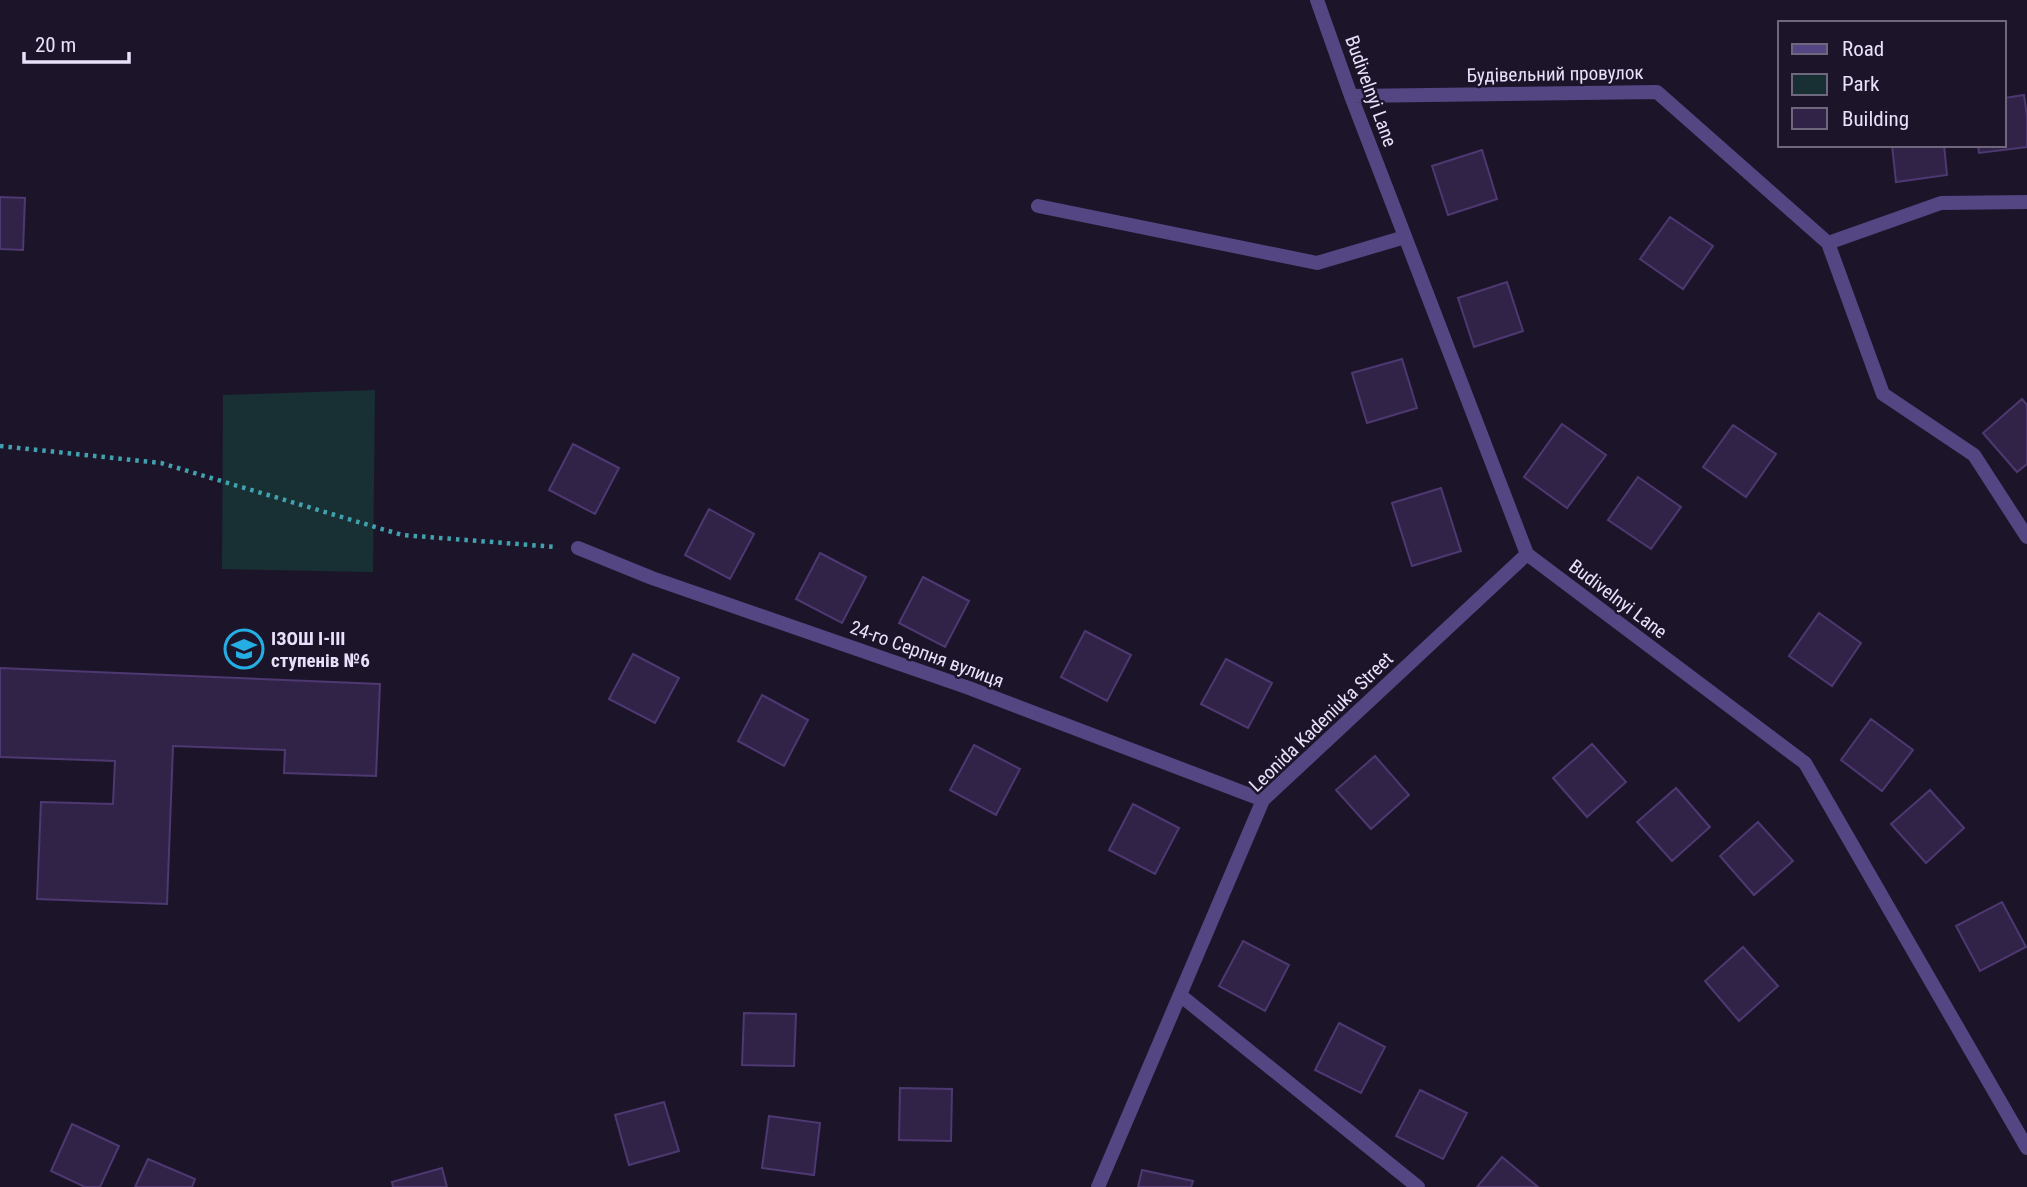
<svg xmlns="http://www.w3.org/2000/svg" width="2027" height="1187" viewBox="0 0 2027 1187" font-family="'Roboto Condensed',sans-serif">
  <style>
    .green { fill: #182f33 }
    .building { fill: #312348; stroke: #4e3871; stroke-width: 2 }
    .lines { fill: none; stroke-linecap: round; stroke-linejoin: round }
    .path { stroke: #41a2af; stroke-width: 4.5; stroke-dasharray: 3.5 5; stroke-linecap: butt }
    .lane { stroke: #534683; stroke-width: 14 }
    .street { stroke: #534683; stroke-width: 14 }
    .labels { text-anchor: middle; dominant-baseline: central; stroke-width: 5; stroke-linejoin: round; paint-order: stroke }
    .street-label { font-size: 19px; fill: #e9e1fb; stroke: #1c152a }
    .poi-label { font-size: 19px; font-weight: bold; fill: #e9e1fb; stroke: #1c152a; text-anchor: start }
  </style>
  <rect width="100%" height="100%" fill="#1c152a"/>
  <path class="green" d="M 375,390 L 373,572 L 222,569 L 223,395 Z"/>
  <path class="building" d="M 2024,95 L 2027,116 L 2027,147 L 1979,153 L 1978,145 L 2004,145 L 2004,98 Z
    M 1892,145 L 1944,145 L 1947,175 L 1896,182 Z
    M 1482,150 L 1497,199 L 1448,215 L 1432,166 Z
    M 0,197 L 25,198 L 23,250 L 0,249 Z
    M 1670,217 L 1713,246 L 1683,289 L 1640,259 Z
    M 1507,282 L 1523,331 L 1474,347 L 1458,298 Z
    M 1402,359 L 1417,408 L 1367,423 L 1352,373 Z
    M 2022,399 L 2027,405 L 2027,464 L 2017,472 L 1983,433 Z
    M 1562,424 L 1606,455 L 1567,508 L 1524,477 Z
    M 1733,425 L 1776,454 L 1746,497 L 1703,467 Z
    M 573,444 L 619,468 L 595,514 L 549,490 Z
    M 1638,477 L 1681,507 L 1651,549 L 1608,520 Z
    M 1441,488 L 1461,551 L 1412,566 L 1392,503 Z
    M 709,509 L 754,534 L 730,579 L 685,555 Z
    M 820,553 L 866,577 L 842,623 L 796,599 Z
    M 923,577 L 969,601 L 945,647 L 899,623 Z
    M 1819,613 L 1861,643 L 1832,686 L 1789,656 Z
    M 1085,631 L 1131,655 L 1107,701 L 1061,677 Z
    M 633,654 L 679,678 L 655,723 L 609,699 Z
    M 1226,659 L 1272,683 L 1248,728 L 1201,704 Z
    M 0,668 L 380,684 L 376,776 L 284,773 L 285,750 L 173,746 L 167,904 L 37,899 L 41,802 L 113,804 L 115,761 L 0,757 Z
    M 762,695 L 808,720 L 784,766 L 738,741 Z
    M 1871,719 L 1913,750 L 1882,791 L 1841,760 Z
    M 1592,744 L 1626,782 L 1587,817 L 1553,778 Z
    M 974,745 L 1020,769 L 996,815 L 950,790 Z
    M 1375,756 L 1409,795 L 1371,829 L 1336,790 Z
    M 1676,788 L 1710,827 L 1672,861 L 1637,822 Z
    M 1930,790 L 1964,828 L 1926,863 L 1891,824 Z
    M 1133,804 L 1179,828 L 1155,874 L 1109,850 Z
    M 1758,822 L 1793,861 L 1754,895 L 1720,856 Z
    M 2002,902 L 2026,947 L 1980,971 L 1956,926 Z
    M 1243,941 L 1289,965 L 1265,1011 L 1219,986 Z
    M 1743,947 L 1778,986 L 1739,1021 L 1705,981 Z
    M 744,1013 L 796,1014 L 794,1066 L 742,1065 Z
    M 1339,1023 L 1385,1047 L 1361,1093 L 1315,1070 Z
    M 900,1088 L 952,1089 L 951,1141 L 899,1140 Z
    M 1420,1090 L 1467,1113 L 1443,1159 L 1396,1136 Z
    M 664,1102 L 679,1151 L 629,1165 L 615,1115 Z
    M 769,1116 L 820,1123 L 814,1175 L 762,1168 Z
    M 72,1124 L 119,1146 L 100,1187 L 85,1187 L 51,1171 Z
    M 1502,1157 L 1538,1187 L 1477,1187 Z
    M 148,1159 L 195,1179 L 192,1187 L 135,1187 Z
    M 442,1168 L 447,1187 L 393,1187 L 392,1182 Z
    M 1142,1170 L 1193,1181 L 1191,1187 L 1138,1187 Z"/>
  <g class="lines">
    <path class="path" d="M 0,446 L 161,463 L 402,535 L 556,547"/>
    <path class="lane" d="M 1038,206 L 1317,263 L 1405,237"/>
    <path class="street" d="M 1317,0 L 1351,96 L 1527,554 L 1805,763 L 2027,1148
      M 1351,96 L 1657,92 L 1828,243 L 1883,394 L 1974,455 L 2027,537
      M 1828,243 L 1941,203 L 2027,202
      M 578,548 L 652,578 L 969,688 L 1263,800
      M 1180,995 L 1418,1187
      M 1098,1187 L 1263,800 L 1527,554"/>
  </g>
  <defs>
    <symbol id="school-ring" viewBox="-11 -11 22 22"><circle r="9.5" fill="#1c152a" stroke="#25aee4" stroke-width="1.5"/><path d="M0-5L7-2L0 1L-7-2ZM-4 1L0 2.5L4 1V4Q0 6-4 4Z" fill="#25aee4"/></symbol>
  </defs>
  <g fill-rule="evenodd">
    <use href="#school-ring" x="222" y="627" width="44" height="44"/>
  </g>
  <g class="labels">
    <g class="street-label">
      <text transform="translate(1555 74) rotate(-1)">Будівельний провулок</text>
      <text transform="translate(1371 91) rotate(70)">Budivelnyi Lane</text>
      <text transform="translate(1618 599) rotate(37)">Budivelnyi Lane</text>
      <text transform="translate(927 654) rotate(20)">24-го Серпня вулиця</text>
      <text transform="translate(1321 722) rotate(-44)">Leonida Kadeniuka Street</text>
    </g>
    <g class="poi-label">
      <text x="271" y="638">ІЗОШ І-ІІІ<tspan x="271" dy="22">ступенів №6</tspan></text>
    </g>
  </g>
  <rect x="1778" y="21" width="228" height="126" fill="#1c152a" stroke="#6e677e" stroke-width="2"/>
  <rect x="1792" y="44" width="35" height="10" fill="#534683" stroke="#6e677e" stroke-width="2"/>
  <text x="1842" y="56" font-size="21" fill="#e9e1fb">Road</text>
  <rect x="1792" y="74" width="35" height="21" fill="#182f33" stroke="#6e677e" stroke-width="2"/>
  <text x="1842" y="91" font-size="21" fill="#e9e1fb">Park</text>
  <rect x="1792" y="108" width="35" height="21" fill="#312348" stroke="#6e677e" stroke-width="2"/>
  <text x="1842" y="126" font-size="21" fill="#e9e1fb">Building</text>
  <path d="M24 52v10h105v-10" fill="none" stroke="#e9e1fb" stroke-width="3.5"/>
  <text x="35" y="52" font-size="21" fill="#e9e1fb" stroke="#1c152a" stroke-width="5" paint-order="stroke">20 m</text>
</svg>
